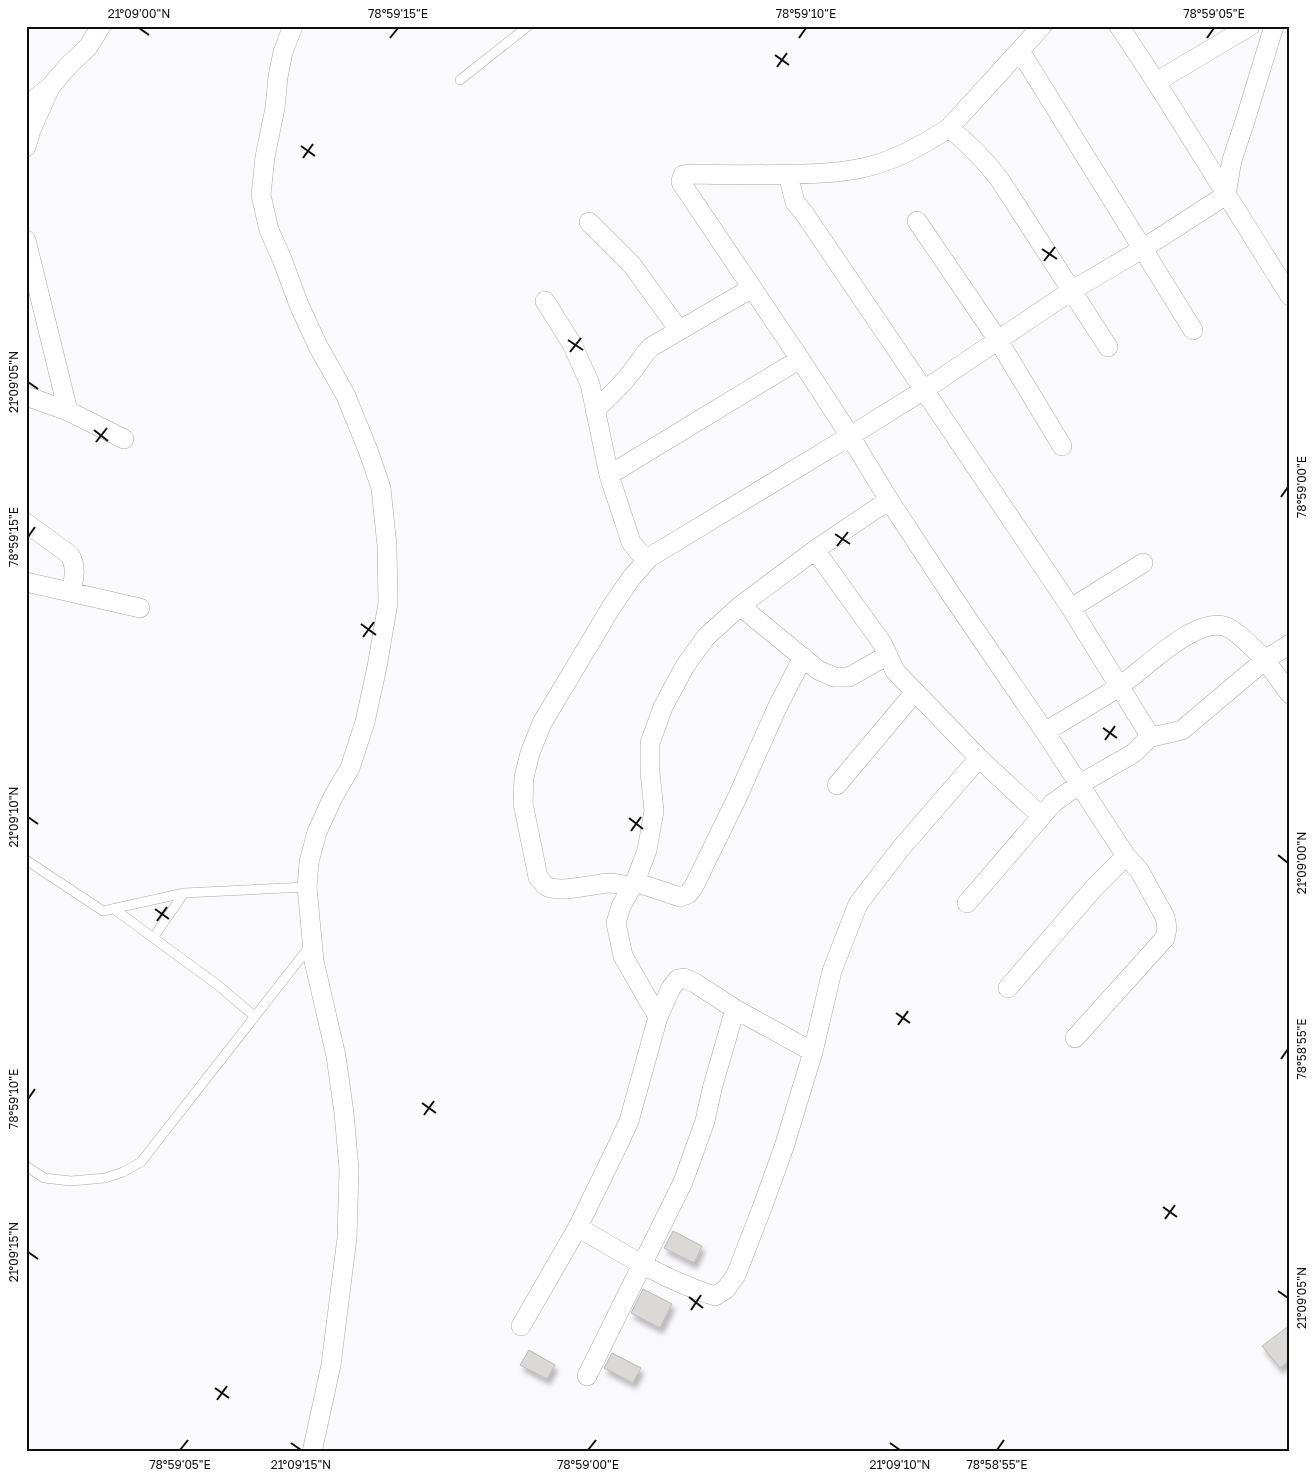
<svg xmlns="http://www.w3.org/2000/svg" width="1316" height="1478" viewBox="0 0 1316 1478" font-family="'Golos Text',sans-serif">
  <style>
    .building { fill: #dad9d8; stroke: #bab8b7; filter: url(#shadow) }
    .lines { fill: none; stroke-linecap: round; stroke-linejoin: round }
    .service-casing { stroke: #a8a8aa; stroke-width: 10 }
    .minor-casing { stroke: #a8a8aa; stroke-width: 20 }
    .service { stroke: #fff; stroke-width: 9 }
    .minor { stroke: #fff; stroke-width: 19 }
    .ticks { fill: none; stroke: #0f0f0f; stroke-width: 2 }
    .neatline { fill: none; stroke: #0f0f0f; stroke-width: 2 }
    .ticks-label { font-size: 12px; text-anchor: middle; fill: #0f0f0f }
  </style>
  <defs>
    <filter id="shadow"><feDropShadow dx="3" dy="5.5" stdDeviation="2.5" flood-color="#0004"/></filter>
  </defs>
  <rect width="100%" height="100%" fill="#faf9fb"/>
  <path class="building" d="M 673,1231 L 702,1246 L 694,1263 L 664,1248 Z
    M 643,1289 L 672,1304 L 660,1328 L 631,1313 Z
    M 1290,1325 L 1290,1360 L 1280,1368 L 1262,1346 Z
    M 529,1350 L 555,1365 L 547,1379 L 520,1365 Z
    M 612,1353 L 641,1368 L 633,1383 L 604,1368 Z"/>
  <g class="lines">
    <defs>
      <path id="service" d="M 460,80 L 528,26
        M 26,860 L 103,911 L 184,893 L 307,887
        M 114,909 L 219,986 L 254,1016
        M 153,938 L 184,893
        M 26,1166 L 44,1178 L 71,1181 L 105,1178 L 123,1172 L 141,1162 L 310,946"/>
      <path id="minor" d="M 293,26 L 283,52 L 278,77 L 275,108 L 265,157 L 261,195 L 269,230 L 282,259 L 299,305 L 318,346 L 346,396 L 368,450 L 381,488 L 387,546 L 388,603 L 377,667 L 365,722 L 350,768 L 333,797 L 317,832 L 309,862 L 307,887 L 314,961 L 336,1056 L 344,1113 L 349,1169 L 347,1238 L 331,1365 L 312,1452
        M 1119,26 L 1156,82 L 1290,296
        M 1020,51 L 1193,330
        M 1156,82 L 1250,26
        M 26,106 L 51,86 L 68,66 L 88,47 L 101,26
        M 949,128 C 968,143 985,160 1000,180 L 1108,347
        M 26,147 L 31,130 L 49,90
        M 788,175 L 795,202 L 804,213 L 924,390 L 1071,291 L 1144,248 L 1226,195 L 1232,160 L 1245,121 L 1274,26
        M 917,221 L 998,340 L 1062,446
        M 589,222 L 632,265 L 679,330
        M 26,240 L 68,411
        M 545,301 L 572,344 L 590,384 L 609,475 L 631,542 L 639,552 L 645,556 L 650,557
        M 26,396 L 68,411 L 124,439
        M 595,410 C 607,399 619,388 629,375 C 637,366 642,356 651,347 L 752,288
        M 609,475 L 800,359
        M 26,523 L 70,555 C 77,567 74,578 71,592
        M 815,550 L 882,643 L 895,671 L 979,758 L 1041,816
        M 26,582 L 140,608
        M 740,606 L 818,670 L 834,677 L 849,677 L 888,655
        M 1071,608 L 1143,563
        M 1045,732 C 1069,717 1094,703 1117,688 C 1142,672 1192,618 1224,626 C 1237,630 1255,650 1265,660 L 1290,644
        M 1148,738 L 1182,730 L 1265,660 L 1290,694
        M 837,785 L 915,692
        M 635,882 L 680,897 L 688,894 L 693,888 L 737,798 L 777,708 L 803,657
        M 632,887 C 624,885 617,883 609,883 C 592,884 560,894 546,886 C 543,884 541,880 538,877 L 523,803 L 524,777 L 530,753 L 542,723 L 612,606 L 632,577 L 650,557 L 850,436 L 924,390 L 1071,608 L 1147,731 L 1148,738 L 1144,743 L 1134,753 L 1080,784 L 1053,803 L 967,903
        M 1008,988 L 1093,889 L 1126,856 L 1045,732 L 952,596 L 889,500 L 850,436 L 800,359 L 682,184 L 681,181 L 683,175 L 689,174 C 724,175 759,175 793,174 C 817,174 839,173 862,168 C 893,162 923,145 949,128 L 1042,26
        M 658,1017 L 671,988 L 678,979 L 684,978 L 695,983 L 735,1009 L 813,1052
        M 1075,1038 L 1165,938 L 1167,928 L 1165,917 L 1139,870 L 1126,856
        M 578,1227 C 622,1253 666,1281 715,1296 L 726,1289 L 736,1275 L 762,1208 L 784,1147 L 813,1052 L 832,971 L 858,904 L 901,848 L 979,758
        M 521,1326 L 578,1227 L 615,1151 L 629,1121 L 658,1017 L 623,956 L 616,923 L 621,906 L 635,882 L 647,850 L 654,811 L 650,772 L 650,743 L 663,707 L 685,666 L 706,637 L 740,606 L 815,550 L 889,500
        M 587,1376 L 683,1182 L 705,1121 L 712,1089 L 735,1009"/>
    </defs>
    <use href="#service" class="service-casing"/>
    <use href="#minor" class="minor-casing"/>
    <use href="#service" class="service"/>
    <use href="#minor" class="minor"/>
  </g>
  <path class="ticks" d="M 139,28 L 149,35M 390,38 L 398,28M 799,38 L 806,28M 1207,38 L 1214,28M 775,55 L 789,65M 777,67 L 787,53M 301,146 L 315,156M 303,158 L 313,144M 1042,249 L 1057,259M 1044,261 L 1055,247M 568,340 L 583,350M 570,352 L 581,338M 28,382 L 38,389M 94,430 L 108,441M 96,442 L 107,428M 1281,497 L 1288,487M 835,534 L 850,544M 28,537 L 35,527M 837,546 L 848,532M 361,624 L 376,635M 363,637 L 374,622M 1103,728 L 1117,738M 1105,740 L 1115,726M 28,817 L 38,824M 629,818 L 643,829M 631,831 L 641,817M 1278,855 L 1288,863M 155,909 L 169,919M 157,921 L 167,907M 896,1013 L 910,1023M 898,1025 L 908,1011M 1281,1059 L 1288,1049M 28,1099 L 35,1089M 422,1103 L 436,1113M 424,1115 L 434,1101M 1163,1207 L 1177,1217M 1165,1219 L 1175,1205M 28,1252 L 38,1259M 1278,1291 L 1288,1298M 689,1297 L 703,1308M 691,1310 L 701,1295M 215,1388 L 229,1398M 217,1400 L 227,1386M 291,1443 L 301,1450M 890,1443 L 900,1450M 180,1450 L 188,1440M 588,1450 L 596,1440M 997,1450 L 1004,1440"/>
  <rect width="1316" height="1478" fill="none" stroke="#ffffff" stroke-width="55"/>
  <rect x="28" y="28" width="1260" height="1422" class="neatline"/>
  <g class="ticks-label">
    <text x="139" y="18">21°09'00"N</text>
    <text x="398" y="18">78°59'15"E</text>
    <text x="806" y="18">78°59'10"E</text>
    <text x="1214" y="18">78°59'05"E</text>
    <text transform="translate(14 382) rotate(-90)" y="4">21°09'05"N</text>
    <text transform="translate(1302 487) rotate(-90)" y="4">78°59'00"E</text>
    <text transform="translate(14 537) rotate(-90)" y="4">78°59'15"E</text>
    <text transform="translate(14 817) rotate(-90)" y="4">21°09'10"N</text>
    <text transform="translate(1302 863) rotate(-90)" y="4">21°09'00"N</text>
    <text transform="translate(1302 1049) rotate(-90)" y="4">78°58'55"E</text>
    <text transform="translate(14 1099) rotate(-90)" y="4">78°59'10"E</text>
    <text transform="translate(14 1252) rotate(-90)" y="4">21°09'15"N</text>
    <text transform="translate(1302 1298) rotate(-90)" y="4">21°09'05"N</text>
    <text x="180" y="1469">78°59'05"E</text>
    <text x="301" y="1469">21°09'15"N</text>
    <text x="588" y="1469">78°59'00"E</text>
    <text x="900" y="1469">21°09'10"N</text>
    <text x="997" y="1469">78°58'55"E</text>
  </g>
</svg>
